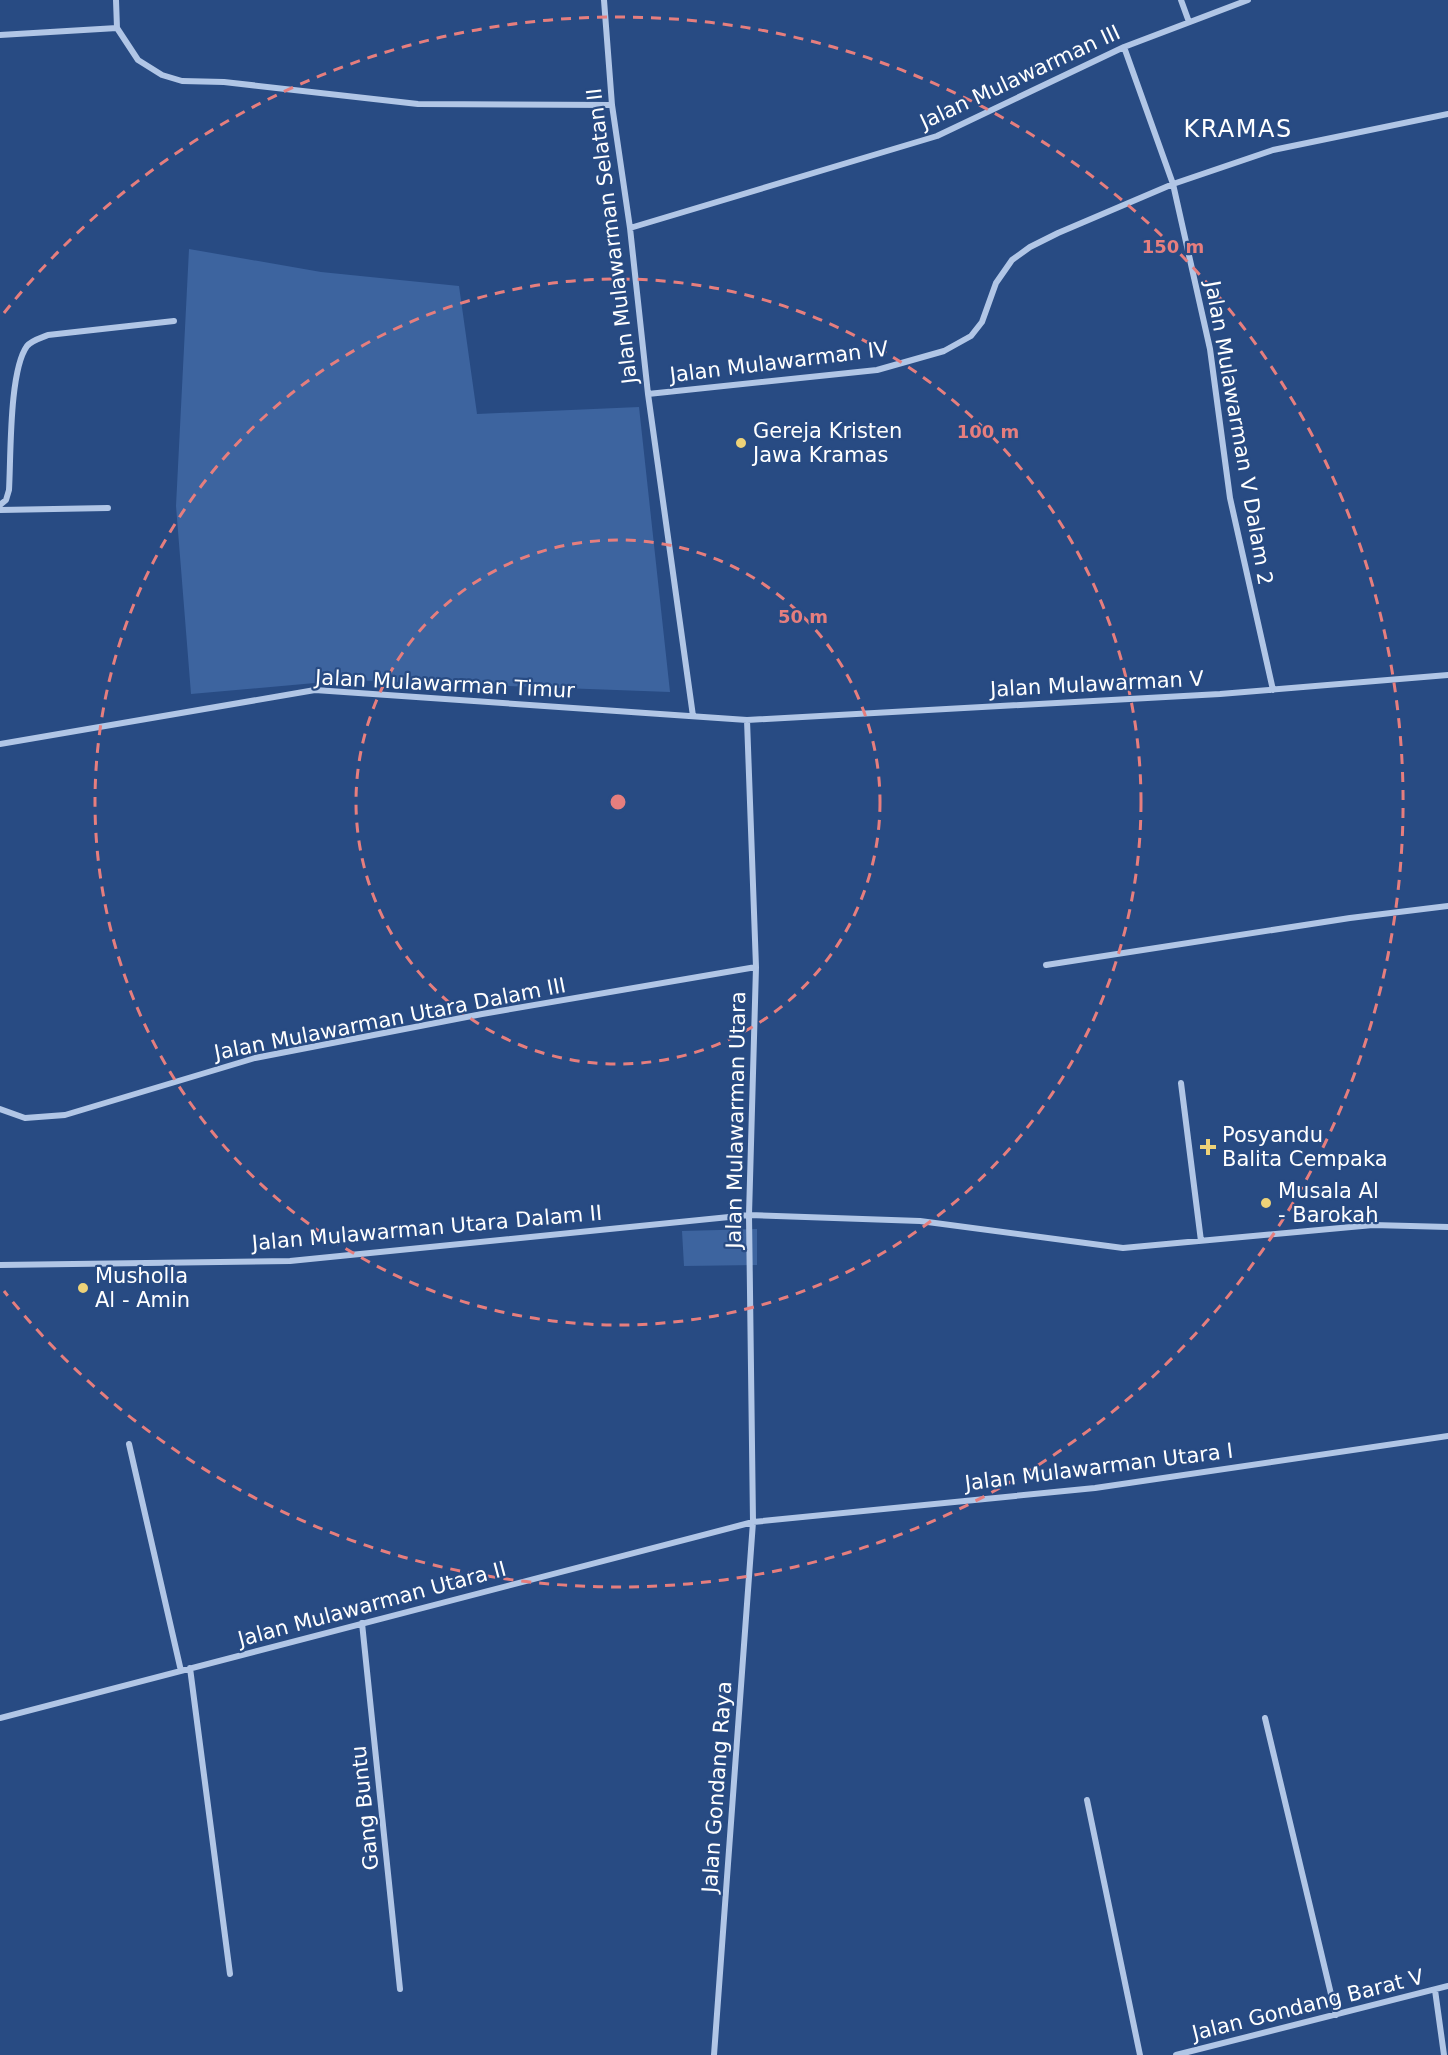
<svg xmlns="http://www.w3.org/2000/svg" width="1448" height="2055" viewBox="0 0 1448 2055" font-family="'DejaVu Sans',sans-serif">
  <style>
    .green { fill: #3d649f }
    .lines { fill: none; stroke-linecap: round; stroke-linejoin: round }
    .street { stroke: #b1c6e6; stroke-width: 6 }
    .ring { fill: none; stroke: #e67e7e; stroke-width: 3; stroke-dasharray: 10 8 }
    .poi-dot { fill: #eed278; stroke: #284b83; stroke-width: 2 }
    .labels { text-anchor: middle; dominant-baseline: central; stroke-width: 4.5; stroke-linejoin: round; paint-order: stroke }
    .street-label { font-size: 21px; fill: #fff; stroke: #284b83 }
    .poi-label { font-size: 21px; fill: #fff; stroke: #284b83; text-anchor: start }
    .quarter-label { font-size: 24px; letter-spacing: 1.5px; fill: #fff; stroke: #284b83 }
    .centre { fill: #e67e7e; stroke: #284b83; stroke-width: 3 }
    .ring-label { font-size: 18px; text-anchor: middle; font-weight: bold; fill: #e67e7e; stroke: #284b83; stroke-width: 4.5; stroke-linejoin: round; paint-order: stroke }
  </style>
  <rect width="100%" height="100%" fill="#284b83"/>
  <path class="green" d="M 189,249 L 321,272 L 459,286 L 477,414 L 639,407 L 670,692 L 348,680 L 191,694 L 176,506 Z
    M 757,1229 L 757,1265 L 684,1266 L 682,1231 Z"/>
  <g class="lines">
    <path class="street" d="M 116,0 L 117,28
      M 604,0 L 612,105 L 630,228 L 648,394 L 693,716
      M 1181,0 L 1189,22
      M 117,28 L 138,60 L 162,75 L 182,81 L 224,82 L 418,104 L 612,105
      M 0,35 L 117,28
      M 1124,47 L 1173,184 L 1210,349 L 1230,498 L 1273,690
      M 630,228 L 937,136 L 1124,47 L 1248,0
      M 648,394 L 877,370 L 944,351 L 971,336 L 982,322 L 996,283 L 1012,260 L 1030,247 L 1058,233 L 1173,184 L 1273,150 L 1448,114
      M 0,505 L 6,500 L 9,490 C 11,456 9,371 27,346 C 32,340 41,338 48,335 L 174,321
      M 0,510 L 108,508
      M 0,744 L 315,690 L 747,720 L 1220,694 L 1448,675
      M 1046,965 L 1350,918 L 1448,906
      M 1181,1083 L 1201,1241
      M 0,1109 L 25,1118 L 65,1115 L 255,1058 L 482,1014 L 756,967
      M 0,1265 L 290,1261 L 749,1215 L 920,1221 L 1123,1248 L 1373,1225 L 1448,1227
      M 129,1444 L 181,1671
      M 362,1623 L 400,1989
      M 190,1668 L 230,1974
      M 0,1718 L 753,1522 L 1095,1488 L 1448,1436
      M 1265,1718 L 1336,2015
      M 1087,1800 L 1140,2055
      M 1435,1990 L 1444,2055
      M 714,2055 L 753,1522 L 749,1215 L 756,967 L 747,720
      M 1176,2055 L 1448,1986"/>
  </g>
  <g class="ring">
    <circle cx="618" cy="802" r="262"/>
    <circle cx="618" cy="802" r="523"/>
    <path d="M4 313A785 785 0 1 1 4 1291"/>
  </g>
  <g class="poi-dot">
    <circle cx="741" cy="443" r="6"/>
    <path d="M1205 1138h6v6h6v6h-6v6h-6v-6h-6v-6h6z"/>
    <circle cx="1266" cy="1203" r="6"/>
    <circle cx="83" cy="1288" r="6"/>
  </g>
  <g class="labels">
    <g class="street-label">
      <text transform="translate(1020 77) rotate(-25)">Jalan Mulawarman III</text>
      <text transform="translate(612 236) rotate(-97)">Jalan Mulawarman Selatan II</text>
      <text transform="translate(779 362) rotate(-7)">Jalan Mulawarman IV</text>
      <text transform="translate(1239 433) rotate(80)">Jalan Mulawarman V Dalam 2</text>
      <text transform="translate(445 684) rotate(3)">Jalan Mulawarman Timur</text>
      <text transform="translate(1097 684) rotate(-3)">Jalan Mulawarman V</text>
      <text transform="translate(390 1019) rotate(-11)">Jalan Mulawarman Utara Dalam III</text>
      <text transform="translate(736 1120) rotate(-89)">Jalan Mulawarman Utara</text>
      <text transform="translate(427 1228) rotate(-5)">Jalan Mulawarman Utara Dalam II</text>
      <text transform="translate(1099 1467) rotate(-7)">Jalan Mulawarman Utara I</text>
      <text transform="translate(372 1604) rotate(-15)">Jalan Mulawarman Utara II</text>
      <text transform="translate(717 1787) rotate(-86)">Jalan Gondang Raya</text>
      <text transform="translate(365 1808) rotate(-96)">Gang Buntu</text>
      <text transform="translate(1308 2005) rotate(-14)">Jalan Gondang Barat V</text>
    </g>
    <g class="poi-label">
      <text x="753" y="431">Gereja Kristen<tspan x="753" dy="24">Jawa Kramas</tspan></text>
      <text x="1222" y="1135">Posyandu<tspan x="1222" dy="24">Balita Cempaka</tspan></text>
      <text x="1278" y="1191">Musala Al<tspan x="1278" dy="24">- Barokah</tspan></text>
      <text x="95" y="1276">Musholla<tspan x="95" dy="24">Al - Amin</tspan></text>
    </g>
    <g class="quarter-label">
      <text x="1238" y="129">KRAMAS</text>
    </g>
  </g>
  <circle cx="618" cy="802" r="9" class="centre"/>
  <g class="ring-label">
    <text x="1173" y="253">150 m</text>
    <text x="988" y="438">100 m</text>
    <text x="803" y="623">50 m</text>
  </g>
</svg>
